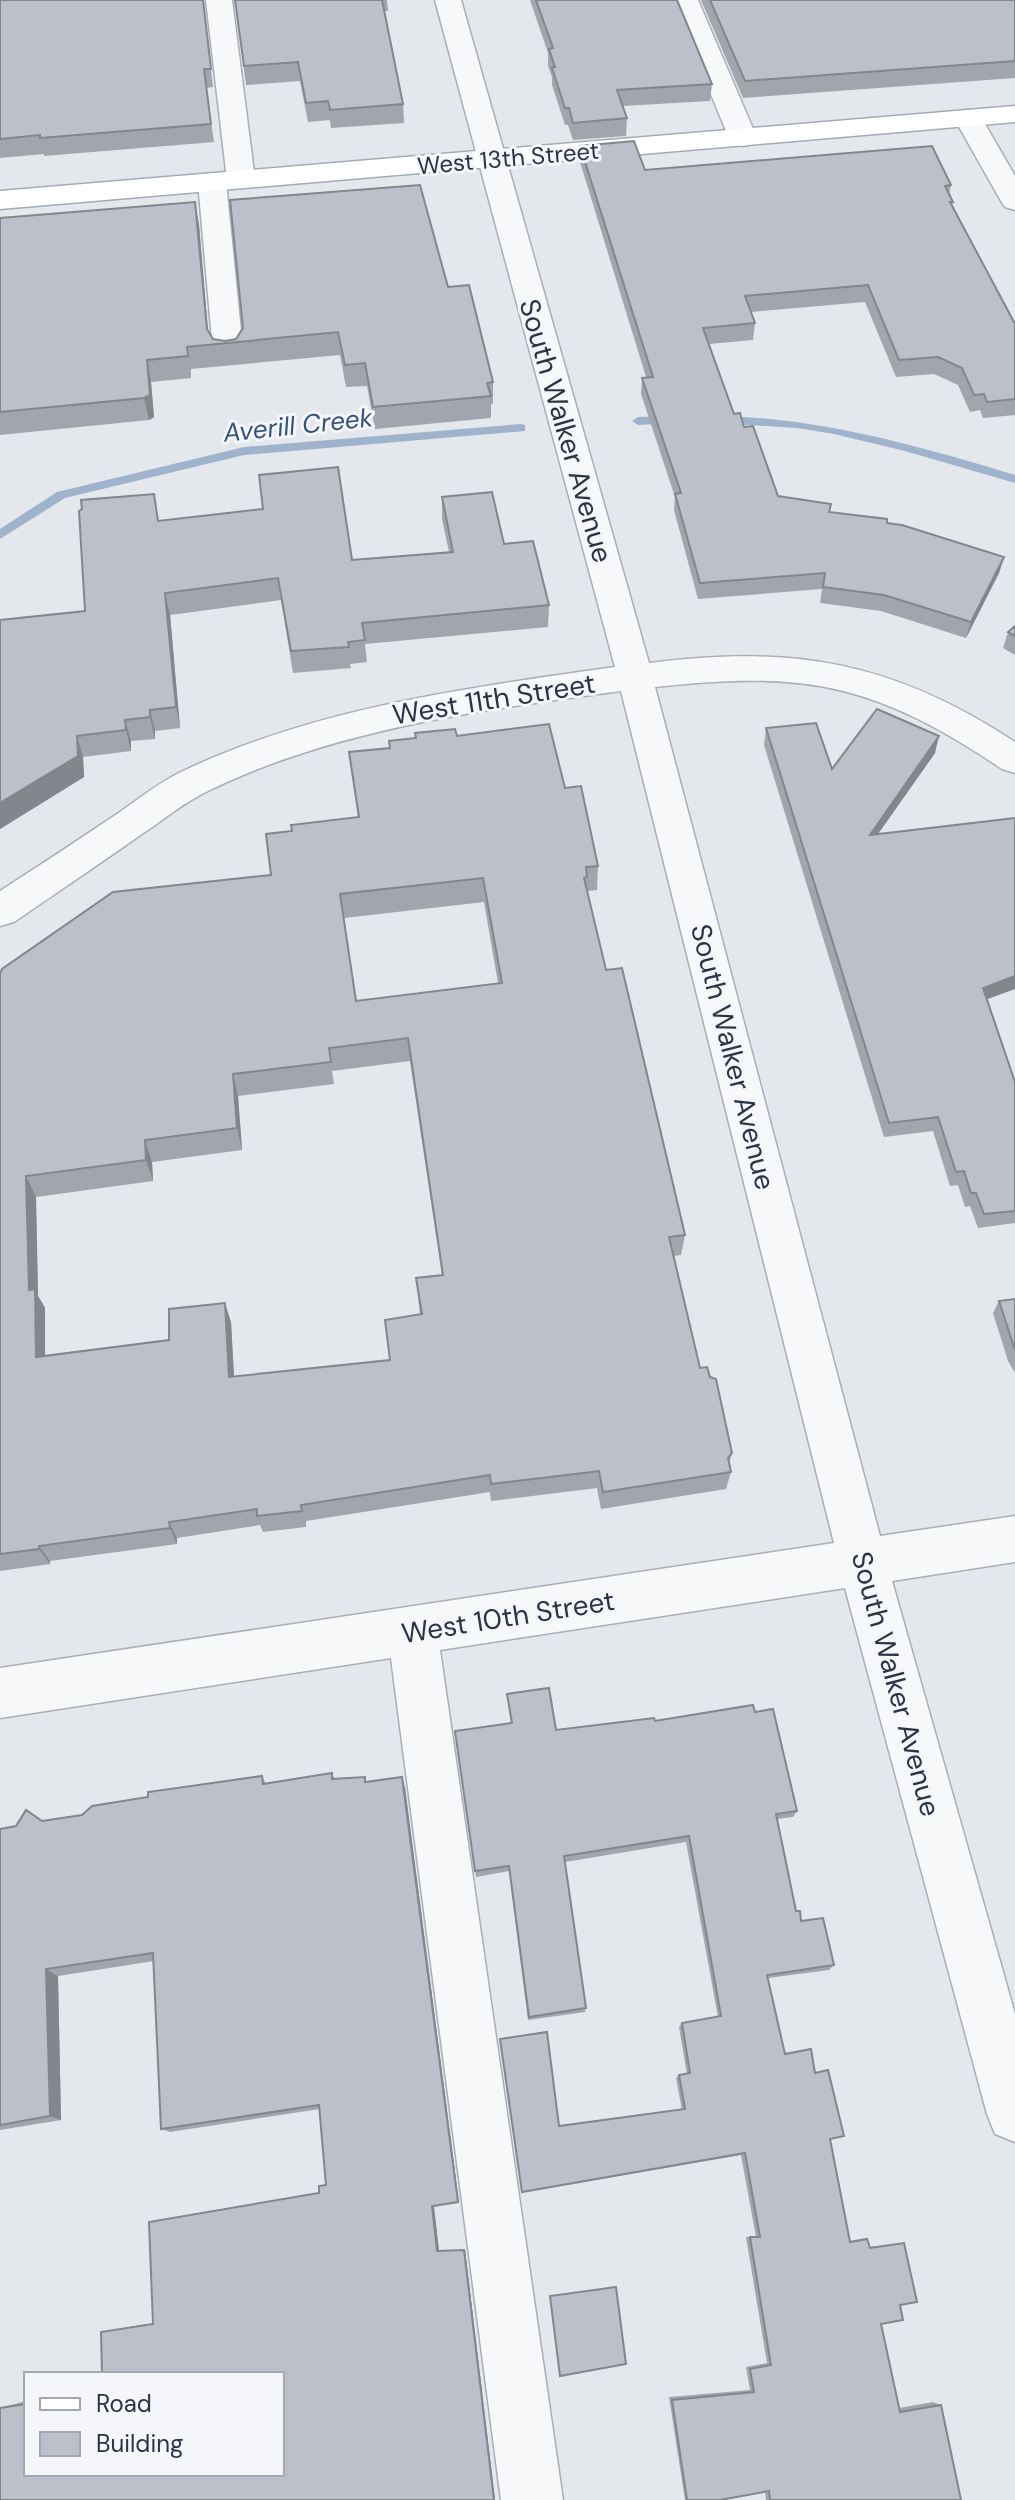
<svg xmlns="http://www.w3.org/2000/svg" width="1015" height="2500" viewBox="0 0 1015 2500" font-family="'DM Sans',sans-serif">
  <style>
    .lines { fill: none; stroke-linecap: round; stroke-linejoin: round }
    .stream { fill: #9fb4cc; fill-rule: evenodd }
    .minor-casing { stroke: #a9aeb7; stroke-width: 3 }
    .major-casing { stroke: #a3abb8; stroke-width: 3 }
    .minor { fill: #f7f8fa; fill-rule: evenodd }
    .major { fill: #fff; fill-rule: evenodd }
    .wall { fill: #a1a5ae; fill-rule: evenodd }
    .shaded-wall { fill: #83868d }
    .building { fill: #bbc0ca; stroke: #83868d; stroke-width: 2; fill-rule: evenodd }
    .labels { text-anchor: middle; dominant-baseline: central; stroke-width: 6; stroke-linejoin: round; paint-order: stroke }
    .far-street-label { font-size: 24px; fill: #2b3445; stroke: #f4f6f9 }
    .far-water-label { font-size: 26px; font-style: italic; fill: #34527a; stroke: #f4f6f9 }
    .street-label { font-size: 28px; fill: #2b3445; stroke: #f4f6f9 }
  </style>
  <rect width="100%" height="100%" fill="#e4e7ec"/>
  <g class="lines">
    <path class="stream" d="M 672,416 L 678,420 L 676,423 L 638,425 L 632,421 L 638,417 Z
      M 723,416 C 824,419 919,446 1015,475 L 1015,483 L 905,451 L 834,434 L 797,428 L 719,423 L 717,420 Z
      M 521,424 L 525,425 L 525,431 L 244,455 L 65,498 L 0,539 L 0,529 L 57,492 L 244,447 Z"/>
    <defs>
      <path id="minor" d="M 206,0 L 232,0 L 255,180 L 251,186 L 241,188 L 231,186 L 227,180 Z
        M 435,0 L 461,0 L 649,663 C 793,645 892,661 1015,742 L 1015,773 L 1002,769 C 876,684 806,670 655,687 L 880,1536 L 1015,1516 L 1015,1562 L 892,1581 L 1015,2014 L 1015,2142 L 995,2134 L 987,2114 L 845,1588 L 440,1650 L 563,2500 L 501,2500 L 391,1658 L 0,1718 L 0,1668 L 834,1543 L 621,691 C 482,710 338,728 210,790 C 184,802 162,821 139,836 C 98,865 56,893 14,922 L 0,926 L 0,891 C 39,866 78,840 117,814 C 139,799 159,782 183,771 C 318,707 468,688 615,667 Z
        M 672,0 L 698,0 L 757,138 L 753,144 L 743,146 L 733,144 L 729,138 Z
        M 968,110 L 978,112 L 1015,176 L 1015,210 L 1005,207 L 1001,201 L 954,118 L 958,112 Z
        M 212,174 L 222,176 L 226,182 L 243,351 L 239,358 L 228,360 L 217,358 L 213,351 L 198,182 L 202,176 Z"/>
      <path id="major" d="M 1015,106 L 1015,122 L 0,209 L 0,191 Z"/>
    </defs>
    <use href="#minor" class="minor-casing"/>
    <use href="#major" class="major-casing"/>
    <use href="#minor" class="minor"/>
    <use href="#major" class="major"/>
  </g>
  <path class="wall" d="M 0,0 L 203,0 L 213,87 L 206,88 L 214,142 L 44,156 L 44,154 L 0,158 Z
    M 235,0 L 387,0 L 388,11 L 384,11 L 403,104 L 404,123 L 331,128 L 330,120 L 308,122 L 300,81 L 246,85 Z
    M 530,0 L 677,0 L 712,84 L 710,101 L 623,106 L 627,118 L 626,136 L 573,140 L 568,125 L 565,125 L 552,85 L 552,77 L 548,66 L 548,53 Z
    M 701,0 L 1015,0 L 1015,78 L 743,98 Z
    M 580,146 L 645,170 L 951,185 L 949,194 L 953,202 L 952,206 L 1015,324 L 1015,415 L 983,418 L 980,410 L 970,412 L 958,385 L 934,374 L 896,377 L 865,302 L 751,312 L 755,323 L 753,340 L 709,344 L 734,414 L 744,427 L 778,496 L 829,512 L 887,523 L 1004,557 L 999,573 L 966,638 L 881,611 L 820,603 L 822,589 L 698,599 L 674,510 L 675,497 L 641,394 L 642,378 L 646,377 L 580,162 Z
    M 195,202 L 199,225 L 208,332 L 213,339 L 225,341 L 236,339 L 448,287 L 493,382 L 493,404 L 491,404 L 491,418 L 375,429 L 367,386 L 346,387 L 340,355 L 191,369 L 191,378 L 151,382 L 154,417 L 149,420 L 0,435 L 0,218 Z
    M 442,497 L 504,544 L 549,605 L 548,627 L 365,644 L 367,662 L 350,664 L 351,668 L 293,673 L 281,600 L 170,615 L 180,728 L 155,731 L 155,739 L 131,741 L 131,751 L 83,757 L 84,777 L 0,829 L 0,620 L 85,611 L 160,521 L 352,560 L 449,552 L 442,519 Z
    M 1015,626 L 1015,655 L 1003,648 L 1008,632 Z
    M 766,728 L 832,769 L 935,753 L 878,834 L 987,999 L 1015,1082 L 1015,1223 L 978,1228 L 970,1206 L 965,1207 L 958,1185 L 950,1186 L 933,1131 L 884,1137 L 764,745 Z
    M 457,736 L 565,788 L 598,866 L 597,890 L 587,891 L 606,970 L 685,1235 L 681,1255 L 674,1256 L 700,1368 L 732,1453 L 729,1464 L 731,1472 L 726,1489 L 601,1509 L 597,1488 L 491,1501 L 490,1492 L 306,1521 L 306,1527 L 263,1532 L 260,1525 L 177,1538 L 177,1544 L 50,1561 L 50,1564 L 0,1571 L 0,974 L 271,875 L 292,831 L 358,817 L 349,752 L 390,748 ZM 484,902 L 498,983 L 356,1001 L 344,918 ZM 410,1061 L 442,1275 L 416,1278 L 420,1315 L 390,1360 L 234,1377 L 231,1322 L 169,1340 L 45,1355 L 45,1308 L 38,1296 L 36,1197 L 153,1181 L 152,1162 L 242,1150 L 238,1096 L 334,1084 L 332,1071 Z
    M 1015,1299 L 1015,1373 L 1008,1361 L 993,1313 L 999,1301 Z
    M 507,1694 L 556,1730 L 755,1712 L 797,1811 L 793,1817 L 777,1819 L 796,1911 L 801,1921 L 834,1965 L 829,1970 L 768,1978 L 785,2054 L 815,2073 L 844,2136 L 830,2139 L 850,2241 L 867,2239 L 869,2247 L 904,2243 L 900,2305 L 881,2324 L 899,2408 L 933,2402 L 941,2405 L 961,2500 L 766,2500 L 765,2492 L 720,2500 L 685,2500 L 669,2397 L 750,2390 L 746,2367 L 767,2363 L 746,2237 L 756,2237 L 741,2155 L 522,2192 L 500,2039 L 559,2126 L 682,2110 L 676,2078 L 679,2075 L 687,2074 L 679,2027 L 682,2023 L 718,2017 L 686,1842 L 565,1862 L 586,2008 L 585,2012 L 528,2020 L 509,1871 L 476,1877 L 455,1731 L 511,1723 Z
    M 332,1773 L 334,1778 L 366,1782 L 402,1777 L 405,1788 L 459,2203 L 434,2207 L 439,2251 L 465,2250 L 495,2500 L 0,2500 L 0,2408 L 26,2401 L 26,2474 L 282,2474 L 101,2332 L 153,2323 L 319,2193 L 326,2185 L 320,2109 L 170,2132 L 161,2129 L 154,1961 L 58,1976 L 61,2120 L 0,2130 L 0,1829 L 42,1821 L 82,1815 L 148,1797 L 262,1776 L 266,1784 Z"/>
  <path class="shaded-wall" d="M 195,202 L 199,225 L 209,344 L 207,329 Z
    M 147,360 L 151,382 L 154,417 L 149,420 L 144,398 Z
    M 1004,557 L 999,573 L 966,638 L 971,622 Z
    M 165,593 L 170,615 L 180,728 L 176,707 Z
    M 150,710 L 155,731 L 155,739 L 150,717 Z
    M 125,720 L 131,741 L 131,751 L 126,730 Z
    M 77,736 L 83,757 L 84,777 L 0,829 L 0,803 Z
    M 939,736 L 935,753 L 866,851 L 870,835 Z
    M 1015,976 L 1015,989 L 977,1003 L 983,988 Z
    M 233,1074 L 238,1096 L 242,1150 L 237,1128 Z
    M 145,1140 L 152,1162 L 153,1181 L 146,1160 Z
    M 26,1176 L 36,1197 L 38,1296 L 45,1308 L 45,1375 L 36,1357 L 29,1290 Z
    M 225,1303 L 231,1322 L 235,1396 L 229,1377 Z
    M 169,1522 L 177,1538 L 177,1544 L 170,1528 Z
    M 39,1546 L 50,1561 L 50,1564 L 39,1549 Z
    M 402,1777 L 405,1788 L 459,2203 L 458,2202 Z
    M 46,1969 L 58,1976 L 61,2120 L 50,2116 Z
    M 432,2206 L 434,2207 L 439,2251 L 437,2251 Z
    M 464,2250 L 465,2250 L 495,2500 L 494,2500 Z"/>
  <path class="building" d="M 0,0 L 203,0 L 211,69 L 204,69 L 211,124 L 40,138 L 40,135 L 0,139 Z
    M 235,0 L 382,0 L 403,104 L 330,110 L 328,101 L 306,103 L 298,62 L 244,66 Z
    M 536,0 L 677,0 L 712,84 L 617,90 L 627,118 L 573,123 L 569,108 L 565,108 L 552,68 L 555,67 L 549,49 L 553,48 Z
    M 710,0 L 1015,0 L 1015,61 L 745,81 Z
    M 634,141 L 645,170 L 932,146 L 951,185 L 945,186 L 953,202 L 950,202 L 1015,324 L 1015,399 L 987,402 L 984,394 L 974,395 L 962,368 L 938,357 L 899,360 L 868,285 L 745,296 L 755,323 L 703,328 L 734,414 L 740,413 L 744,427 L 753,426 L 778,496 L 831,504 L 829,512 L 887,519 L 887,523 L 902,525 L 1004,557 L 971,622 L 884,595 L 823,587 L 825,573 L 700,583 L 675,494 L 681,493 L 642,378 L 653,377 L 580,146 Z
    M 420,185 L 448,287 L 469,285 L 493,382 L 487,383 L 491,396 L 373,407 L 365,363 L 345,365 L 338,332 L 187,347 L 188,356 L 147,360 L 150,395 L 144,398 L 0,412 L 0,218 L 195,202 L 207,329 L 213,339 L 225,341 L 236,339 L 243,328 L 230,200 Z
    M 338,467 L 352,560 L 453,552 L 442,497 L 492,492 L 504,544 L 533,541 L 549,605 L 362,623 L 365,640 L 348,642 L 349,647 L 291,651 L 278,578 L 165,593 L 176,707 L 150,710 L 150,717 L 125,720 L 126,730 L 77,736 L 78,756 L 0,803 L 0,620 L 85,611 L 79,511 L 82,509 L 81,500 L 154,494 L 158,521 L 263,509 L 259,475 Z
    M 1015,626 L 1015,636 L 1008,632 Z
    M 877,709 L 939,736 L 870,835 L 1015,818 L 1015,976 L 983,988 L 1015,1082 L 1015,1211 L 984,1214 L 976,1193 L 971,1193 L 964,1171 L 956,1172 L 938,1117 L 889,1123 L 766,728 L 816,723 L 832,769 Z
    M 549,724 L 565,788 L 581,786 L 598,866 L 586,867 L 587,877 L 584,878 L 606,970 L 622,968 L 685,1235 L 669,1237 L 700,1368 L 707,1367 L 710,1377 L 716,1379 L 732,1453 L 728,1458 L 731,1472 L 603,1492 L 599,1471 L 491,1484 L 490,1475 L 301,1505 L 302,1511 L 257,1516 L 257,1509 L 169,1522 L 170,1528 L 39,1546 L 39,1549 L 0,1554 L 0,974 L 2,969 L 113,892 L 271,875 L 266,834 L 292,831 L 291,825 L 359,817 L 349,752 L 390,748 L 389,741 L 416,738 L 415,733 L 455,729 L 457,736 ZM 483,878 L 502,983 L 356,1001 L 340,894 ZM 408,1038 L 443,1275 L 416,1278 L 422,1314 L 385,1320 L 390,1360 L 229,1377 L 225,1303 L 169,1309 L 169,1340 L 36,1357 L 35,1289 L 29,1290 L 26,1176 L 146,1160 L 145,1140 L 237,1128 L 233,1074 L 331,1062 L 329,1048 Z
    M 1015,1299 L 1015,1350 L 999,1301 Z
    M 549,1688 L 556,1730 L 654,1718 L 655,1721 L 753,1705 L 755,1712 L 773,1709 L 797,1811 L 776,1814 L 796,1911 L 800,1911 L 801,1921 L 823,1918 L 834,1965 L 767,1975 L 785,2054 L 811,2049 L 815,2073 L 828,2070 L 844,2136 L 830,2139 L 850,2242 L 867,2239 L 870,2248 L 904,2243 L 917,2302 L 900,2305 L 903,2320 L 881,2324 L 900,2412 L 941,2405 L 961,2500 L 770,2500 L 769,2491 L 720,2500 L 687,2500 L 672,2400 L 754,2392 L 750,2369 L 771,2365 L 750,2237 L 760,2237 L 745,2153 L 522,2192 L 500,2039 L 547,2032 L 559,2126 L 685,2109 L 679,2075 L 690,2073 L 682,2023 L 721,2016 L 689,1836 L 564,1856 L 586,2008 L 529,2017 L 509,1866 L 475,1871 L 455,1731 L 512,1723 L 507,1694 Z
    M 332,1773 L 332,1779 L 365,1777 L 365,1782 L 402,1777 L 458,2202 L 432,2206 L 437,2251 L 464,2250 L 494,2500 L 0,2500 L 0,2408 L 26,2404 L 26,2474 L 282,2474 L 282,2374 L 102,2374 L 101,2332 L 153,2324 L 149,2222 L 319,2193 L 319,2186 L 326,2185 L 319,2105 L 161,2129 L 153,1953 L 46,1969 L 50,2116 L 0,2125 L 0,1829 L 16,1826 L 26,1810 L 42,1821 L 82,1815 L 92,1806 L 148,1797 L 148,1792 L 262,1776 L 263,1784 Z
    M 616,2287 L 626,2364 L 560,2376 L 550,2296 Z"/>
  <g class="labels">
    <g class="far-street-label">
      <text transform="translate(508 158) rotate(-5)">West 13th Street</text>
    </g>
    <g class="far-water-label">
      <text transform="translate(298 425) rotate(-6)">Averill Creek</text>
    </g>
    <g class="street-label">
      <text transform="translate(566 431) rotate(74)">South Walker Avenue</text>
      <text transform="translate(494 699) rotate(-9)">West 11th Street</text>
      <text transform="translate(733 1057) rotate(76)">South Walker Avenue</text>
      <text transform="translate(508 1617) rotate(-9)">West 10th Street</text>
      <text transform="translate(896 1684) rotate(75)">South Walker Avenue</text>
    </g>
  </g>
  <rect x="24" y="2372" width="260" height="104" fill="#f4f6f9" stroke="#a4a8b1" stroke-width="2"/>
  <rect x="40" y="2398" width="40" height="12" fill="#ffffff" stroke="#a4a8b1" stroke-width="2"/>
  <text x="96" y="2412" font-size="24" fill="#2b3445">Road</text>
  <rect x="40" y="2432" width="40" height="24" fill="#bbc0ca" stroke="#a4a8b1" stroke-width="2"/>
  <text x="96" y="2452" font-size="24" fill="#2b3445">Building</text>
</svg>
